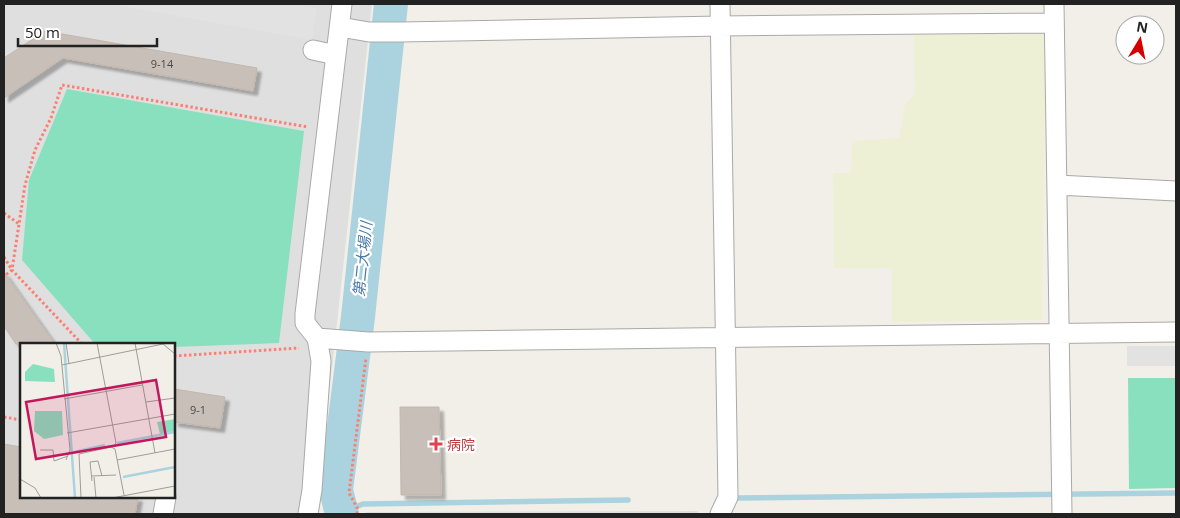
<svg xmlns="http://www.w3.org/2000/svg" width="1180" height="518" viewBox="0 0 1180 518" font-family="'Open Sans','Noto Sans JP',sans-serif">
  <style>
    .residential { fill: #e0dfdf; fill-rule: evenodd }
    .farmland { fill: #eef0d5 }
    .pitch { fill: #88e0be }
    .parking { fill: #e2e2e2 }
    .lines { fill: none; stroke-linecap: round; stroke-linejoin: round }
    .stream { stroke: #aad3df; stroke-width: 5.5 }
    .river { stroke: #aad3df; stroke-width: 34 }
    .building { fill: #c7bfb8; stroke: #c4b6ab; filter: url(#shadow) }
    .minor-casing { stroke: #a9a9a9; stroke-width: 21 }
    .path { stroke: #fa8072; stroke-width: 3; stroke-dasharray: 2.5 2.5; stroke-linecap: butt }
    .minor { stroke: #fff; stroke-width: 19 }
    .health-dot { fill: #e0444e; stroke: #fff; stroke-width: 2 }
    .labels { text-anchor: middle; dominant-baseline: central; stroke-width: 4.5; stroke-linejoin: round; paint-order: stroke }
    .number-label { font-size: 11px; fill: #4b4948 }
    .health-label { font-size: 14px; fill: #be3a42; stroke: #fff; text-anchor: start }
    .water-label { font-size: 15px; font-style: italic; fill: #4a7aab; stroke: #fff }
    .inset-river { fill: none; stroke: #aad3df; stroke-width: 2.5 }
    .inset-road { fill: none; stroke: #9f9d99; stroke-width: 1 }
    .view { fill: #c2185b; fill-opacity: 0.15; stroke: #c2185b; stroke-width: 2.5 }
    .inset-edge { fill: none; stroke: #222; stroke-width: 2.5 }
  </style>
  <defs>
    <filter id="shadow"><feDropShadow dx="4.5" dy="4.5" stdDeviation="1" flood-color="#0004"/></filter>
  </defs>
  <rect width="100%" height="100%" fill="#f2efe9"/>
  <path class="residential" d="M 4,4 L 372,4 L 316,514 L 4,514 ZM 21,344 L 174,344 L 174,497 L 21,497 Z
    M 698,511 L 698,514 L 366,514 L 366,512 Z"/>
  <path class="farmland" d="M 1046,30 L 1042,320 L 892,322 L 892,268 L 834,268 L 833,173 L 851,173 L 852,141 L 899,138 L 905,104 L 915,94 L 914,32 Z"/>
  <path class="pitch" d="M 67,89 L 304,131 L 279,343 L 174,347 L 174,344 L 95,344 L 22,260 L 29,180 Z
    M 1128,378 L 1176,378 L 1176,488 L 1129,489 Z"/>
  <path class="parking" d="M 109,4 L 295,4 L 317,8 L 312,40 Z
    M 1127,346 L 1176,346 L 1176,366 L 1127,366 Z"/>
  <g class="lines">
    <path class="stream" d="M 737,498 L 1176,493
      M 342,512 L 363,504 L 628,500"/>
    <path class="river" d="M 342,514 L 336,490 L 358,317 L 391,4"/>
  </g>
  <path class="building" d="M 45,31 L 257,68 L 253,91 L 63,58 L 4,98 L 4,58 Z
    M 4,272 L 55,344 L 16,344 L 4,326 Z
    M 174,389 L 225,397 L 220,428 L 174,422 Z
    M 400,407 L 439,407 L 441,495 L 401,495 Z
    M 4,444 L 21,447 L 21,497 L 138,497 L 135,514 L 4,514 Z"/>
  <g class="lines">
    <defs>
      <path id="minor" d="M 720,4 L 728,497 L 720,514
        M 1054,4 L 1062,514
        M 340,27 L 369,32 L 401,32 L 720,26 L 1054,23
        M 313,50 L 336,55
        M 1057,185 L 1176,191
        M 317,338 L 368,342 L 1176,332
        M 163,514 L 166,497
        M 308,514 L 312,490 L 321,361 L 317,338 L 305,323 L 305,314 L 342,4"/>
    </defs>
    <use href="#minor" class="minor-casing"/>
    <path class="path" d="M 4,213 L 19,224
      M 4,257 L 12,270 L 4,276
      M 82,344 L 12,270 L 25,185 L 35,150 L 51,118 L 62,85 L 308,127
      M 174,356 L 299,348
      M 4,417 L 21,420
      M 357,514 L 357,507 L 349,493 L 366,358"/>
    <use href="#minor" class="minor"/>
  </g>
  <path class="health-dot" d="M433.5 436.5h5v5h5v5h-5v5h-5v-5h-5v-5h5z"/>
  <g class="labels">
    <g class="number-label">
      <text x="162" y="63">9-14</text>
      <text x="198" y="409">9-1</text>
    </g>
    <g class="health-label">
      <text x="447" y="444">病院</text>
    </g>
    <g class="water-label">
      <text transform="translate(362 259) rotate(-84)">第二大場川</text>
    </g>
  </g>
  <g transform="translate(20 343)">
    <rect width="155" height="155" fill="#f2efe9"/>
    <path d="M 13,21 L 34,26 L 35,39 L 5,38 L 5,29 ZM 15,68 L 42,68 L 43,92 L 24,96 L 14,88 ZM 155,76 L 155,88 L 140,91 L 137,79 Z" fill="#88e0be"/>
    <path class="inset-river" d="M 44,0 L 55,155M 97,100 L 155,89M 54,109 L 85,102M 103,134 L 155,124"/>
    <path class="inset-road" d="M 36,0 L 41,13 L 50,107 L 46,117M 46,0 L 49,21M 77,0 L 96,100 L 93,104M 115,0 L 135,110M 143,1 L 155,11M 42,22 L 143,1M 44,56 L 122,42M 126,59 L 155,55M 47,90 L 155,71M 20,107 L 33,107 L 34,118 L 48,113M 97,117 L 155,106M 72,133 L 96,132M 74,134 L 76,155M 0,136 L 15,145 L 21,155M 72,138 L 70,119 L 78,118 L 82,133M 61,155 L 59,111 L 91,104 L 95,106 L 104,152M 92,155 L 155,143"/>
    <path class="view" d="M 136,37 L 146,94 L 16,116 L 6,59 Z"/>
    <rect width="155" height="155" class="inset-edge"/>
  </g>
  <rect width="1180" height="518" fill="none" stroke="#222222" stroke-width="10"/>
  <g transform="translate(1140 40) rotate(10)"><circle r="24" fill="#ffffff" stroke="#a7a7a7"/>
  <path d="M0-4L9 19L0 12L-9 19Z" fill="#d40000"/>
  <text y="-8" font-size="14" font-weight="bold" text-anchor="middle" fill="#222222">N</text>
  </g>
  <path d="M18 38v8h139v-8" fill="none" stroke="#222222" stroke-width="2.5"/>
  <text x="25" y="38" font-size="15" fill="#222222" stroke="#ffffff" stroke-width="4" paint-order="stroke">50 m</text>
</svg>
